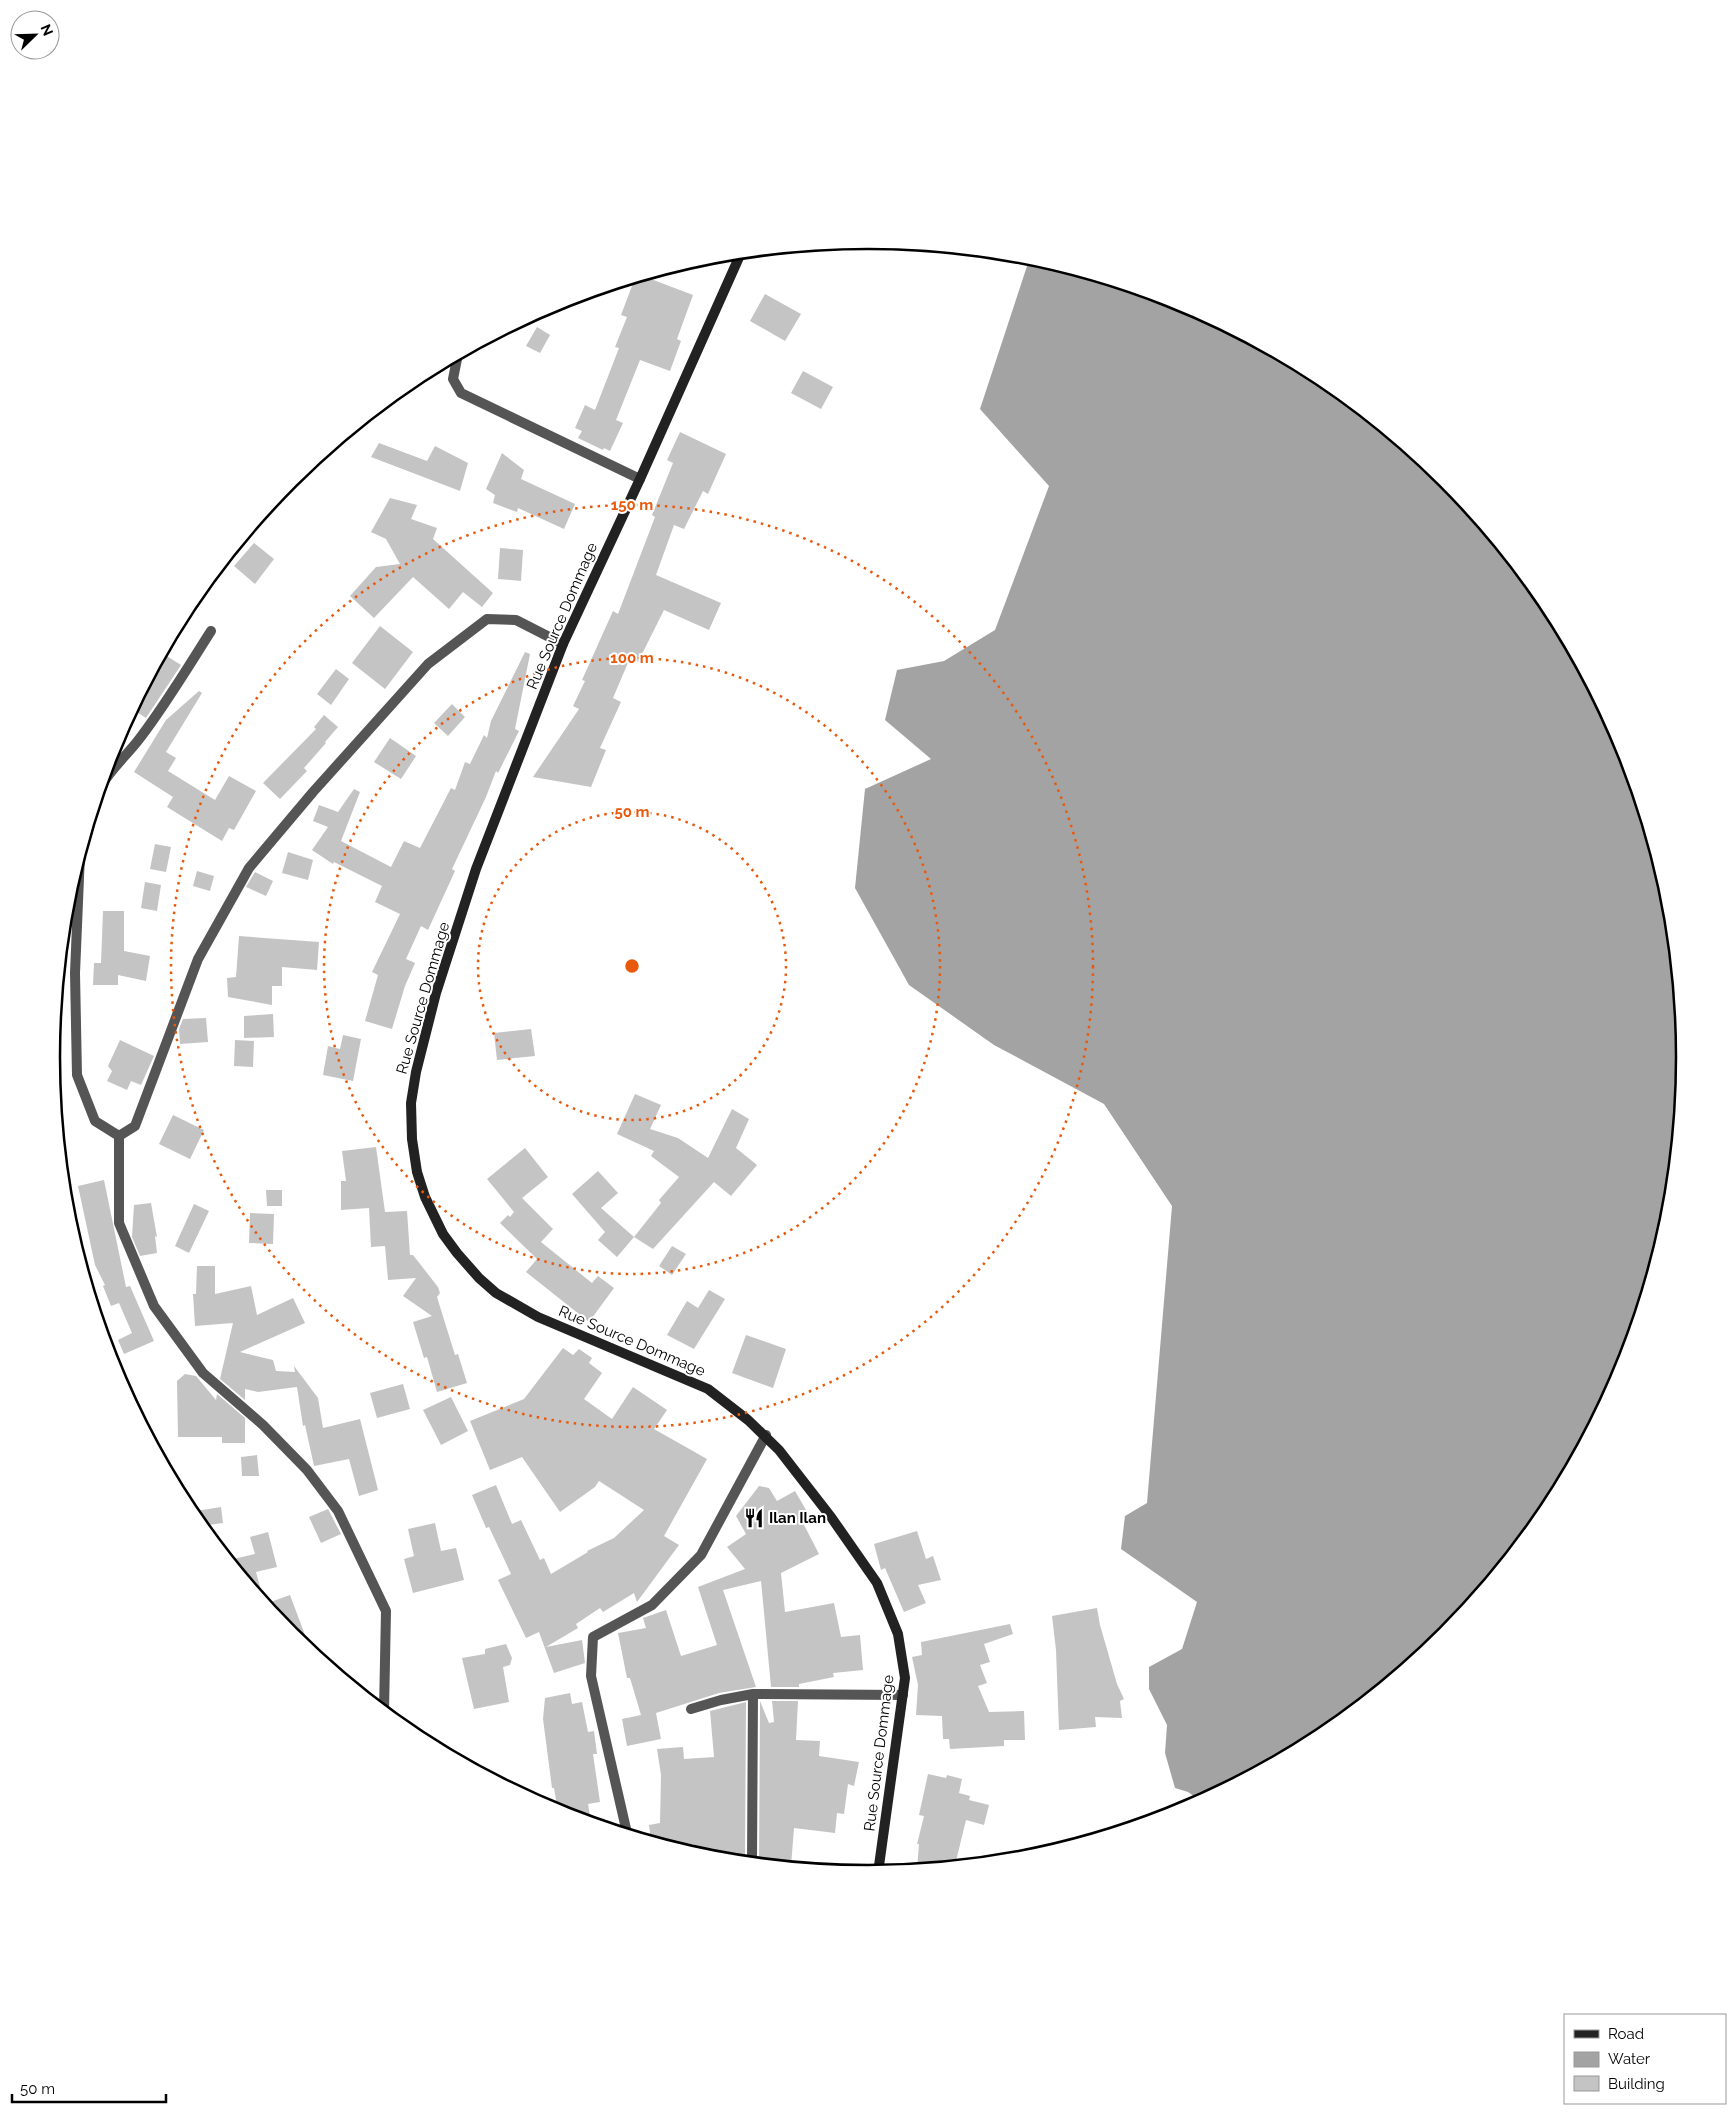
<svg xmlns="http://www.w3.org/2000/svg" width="1736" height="2114" viewBox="0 0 1736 2114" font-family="Raleway,sans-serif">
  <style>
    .water { fill: #a3a3a3 }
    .building { fill: #c4c4c4 }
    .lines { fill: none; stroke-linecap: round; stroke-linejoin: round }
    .minor { stroke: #555; stroke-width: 10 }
    .secondary { stroke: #222; stroke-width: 10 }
    .ring { fill: none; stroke: #e8590c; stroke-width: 2.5; stroke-dasharray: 2.5 5 }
    .labels { text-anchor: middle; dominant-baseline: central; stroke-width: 4; stroke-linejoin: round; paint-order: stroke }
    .street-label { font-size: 15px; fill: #000; stroke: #fff }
    .poi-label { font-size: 15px; font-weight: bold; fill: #000; stroke: #fff; text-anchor: start }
    .rim { fill: none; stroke: #000; stroke-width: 2.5 }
    .centre { fill: #e8590c; stroke: #fff; stroke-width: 2.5 }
    .ring-label { font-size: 15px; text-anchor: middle; font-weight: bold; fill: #e8590c; stroke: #fff; stroke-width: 4; stroke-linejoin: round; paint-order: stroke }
  </style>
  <rect width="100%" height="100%" fill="#fff"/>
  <path class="water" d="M 1030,257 L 1181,303 L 1322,378 L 1446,480 L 1547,603 L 1623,745 L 1669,898 L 1685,1057 L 1669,1217 L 1622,1370 L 1547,1511 L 1445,1635 L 1322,1736 L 1201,1801 L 1188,1792 L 1175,1788 L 1165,1753 L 1167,1725 L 1149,1689 L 1149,1667 L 1182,1649 L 1197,1602 L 1121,1549 L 1125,1516 L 1147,1503 L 1172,1206 L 1104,1104 L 994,1045 L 909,985 L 855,888 L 865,789 L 931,759 L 885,720 L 897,670 L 944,661 L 995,630 L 1049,486 L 980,409 Z"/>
  <path class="building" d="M 643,276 L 693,295 L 677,339 L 681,341 L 670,371 L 640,360 L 616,420 L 623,423 L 610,451 L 604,448 L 603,450 L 578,438 L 582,431 L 575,428 L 585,405 L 595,410 L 619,348 L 615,347 L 627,317 L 621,315 L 635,278 Z
    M 765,294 L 801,314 L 785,341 L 750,321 Z
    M 537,327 L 550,335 L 540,353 L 526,346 Z
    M 803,371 L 833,387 L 821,409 L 791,393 Z
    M 680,432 L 726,454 L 708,494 L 703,491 L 684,529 L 674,525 L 656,575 L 721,603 L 709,630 L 664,610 L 638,662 L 630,658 L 613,698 L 621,702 L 600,748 L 606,750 L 591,787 L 533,777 L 579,709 L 573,706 L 585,681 L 582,680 L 613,611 L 618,614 L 655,517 L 652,515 L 673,463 L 667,460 Z
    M 379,443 L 427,461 L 435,446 L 468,463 L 460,491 L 371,457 Z
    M 502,453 L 524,470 L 521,479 L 575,504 L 564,529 L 518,508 L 517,512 L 493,503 L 495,495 L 486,489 Z
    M 390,498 L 417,505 L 411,519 L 437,528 L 433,539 L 493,593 L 482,607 L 463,592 L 449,609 L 413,577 L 374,618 L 350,596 L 376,567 L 400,564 L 386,539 L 371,532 Z
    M 254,543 L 274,559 L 255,584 L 234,566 Z
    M 500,548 L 523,550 L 521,581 L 498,579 Z
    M 380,626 L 413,652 L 385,689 L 352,663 Z
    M 525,652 L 530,654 L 515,729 L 519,731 L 498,773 L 496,771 L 486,797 L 452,869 L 455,871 L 428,930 L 421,926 L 406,959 L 415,963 L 405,986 L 392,1029 L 365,1021 L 378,975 L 372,972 L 400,914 L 375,902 L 382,886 L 334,862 L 333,864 L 312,850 L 328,827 L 313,821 L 319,805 L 338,812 L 354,789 L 360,792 L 341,841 L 391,867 L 404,841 L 420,848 L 451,788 L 455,790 L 465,762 L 470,764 L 484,735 L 487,738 L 491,721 Z
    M 162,653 L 181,665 L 146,718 L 132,709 Z
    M 336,669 L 349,679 L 331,705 L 317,694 Z
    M 199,691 L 202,693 L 166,752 L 176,758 L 168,771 L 215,800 L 229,776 L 256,791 L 234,830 L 229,828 L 222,841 L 167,807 L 173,797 L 134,772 L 166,720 Z
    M 452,704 L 465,717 L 448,736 L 434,723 Z
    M 324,715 L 338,727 L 325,742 L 326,743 L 304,768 L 307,771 L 280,799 L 263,783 L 316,729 L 314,727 Z
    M 390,738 L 416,756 L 401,779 L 374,762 Z
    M 155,844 L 171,847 L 166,872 L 150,869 Z
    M 288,852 L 313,860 L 308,880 L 282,873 Z
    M 197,871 L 214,876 L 210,891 L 193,886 Z
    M 255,872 L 273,881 L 266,896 L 246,887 Z
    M 145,882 L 161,885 L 157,911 L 141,908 Z
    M 103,911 L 124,911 L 124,951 L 150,956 L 146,981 L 118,975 L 118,985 L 93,985 L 94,963 L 101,963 Z
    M 239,936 L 319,942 L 317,970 L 282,967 L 282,986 L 272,986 L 272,1005 L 228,997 L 227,978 L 236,977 Z
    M 273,1014 L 274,1037 L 244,1038 L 244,1016 Z
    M 206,1018 L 208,1042 L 180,1044 L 179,1029 L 183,1019 Z
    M 531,1029 L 535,1056 L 497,1060 L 494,1033 Z
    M 343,1035 L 361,1039 L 353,1081 L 323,1075 L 328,1046 L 340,1049 Z
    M 120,1040 L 154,1056 L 141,1085 L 131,1081 L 127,1090 L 107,1081 L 112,1071 L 108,1066 Z
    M 235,1040 L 254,1041 L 253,1067 L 234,1066 Z
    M 635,1094 L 661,1105 L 650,1129 L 678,1138 L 708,1158 L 732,1109 L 749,1119 L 736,1148 L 757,1165 L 731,1196 L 714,1182 L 653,1249 L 634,1237 L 617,1257 L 598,1240 L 605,1232 L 572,1194 L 598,1171 L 618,1193 L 601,1208 L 634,1237 L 661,1203 L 659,1200 L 679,1177 L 651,1156 L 654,1151 L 617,1134 Z
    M 173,1115 L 204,1130 L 190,1159 L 159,1144 Z
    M 376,1147 L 385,1212 L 407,1211 L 410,1255 L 413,1255 L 438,1287 L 440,1293 L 437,1297 L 455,1355 L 458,1354 L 467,1383 L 437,1392 L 427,1357 L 424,1358 L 413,1322 L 432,1316 L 403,1296 L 416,1278 L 388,1280 L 385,1246 L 371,1247 L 369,1208 L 341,1210 L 341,1181 L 346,1181 L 342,1151 Z
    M 525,1148 L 548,1177 L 522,1198 L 553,1229 L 541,1242 L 592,1283 L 598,1276 L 614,1288 L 589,1322 L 526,1272 L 537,1259 L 500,1223 L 508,1215 L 510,1217 L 514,1212 L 487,1179 Z
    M 104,1180 L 126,1287 L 130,1286 L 154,1341 L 124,1354 L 118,1340 L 132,1333 L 119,1303 L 111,1306 L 103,1286 L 105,1285 L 95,1265 L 78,1186 Z
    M 266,1190 L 282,1190 L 282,1206 L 267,1206 Z
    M 151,1203 L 157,1237 L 155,1236 L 157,1253 L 140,1256 L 132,1237 L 134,1205 Z
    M 194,1204 L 209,1211 L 189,1253 L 175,1246 Z
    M 250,1213 L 274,1214 L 273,1244 L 249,1243 Z
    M 672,1246 L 686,1254 L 672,1275 L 659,1266 Z
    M 197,1266 L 215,1266 L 215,1294 L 251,1286 L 257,1315 L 293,1298 L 305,1323 L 240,1352 L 273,1360 L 276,1371 L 295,1372 L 294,1366 L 318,1398 L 323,1428 L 360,1419 L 378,1490 L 359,1496 L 349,1459 L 314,1466 L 305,1425 L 303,1426 L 297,1387 L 258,1392 L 245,1389 L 245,1400 L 220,1379 L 233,1323 L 195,1326 L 193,1294 L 196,1294 Z
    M 709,1290 L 725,1299 L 694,1349 L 667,1335 L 687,1301 L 698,1308 Z
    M 746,1335 L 786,1349 L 773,1388 L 732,1373 Z
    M 563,1348 L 573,1355 L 579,1349 L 592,1358 L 589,1363 L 602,1373 L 584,1399 L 612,1419 L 633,1387 L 667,1410 L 654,1429 L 707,1459 L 664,1536 L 679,1545 L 637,1602 L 634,1593 L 603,1612 L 600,1608 L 576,1624 L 578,1628 L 546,1647 L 582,1640 L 585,1663 L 554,1673 L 539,1632 L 526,1638 L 498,1580 L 511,1574 L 489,1527 L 486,1528 L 472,1495 L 496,1485 L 512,1524 L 521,1520 L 540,1560 L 544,1558 L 551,1574 L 588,1552 L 587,1551 L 614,1538 L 644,1510 L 599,1481 L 595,1487 L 560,1512 L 522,1457 L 490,1470 L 470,1421 L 524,1399 Z
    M 185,1374 L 196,1376 L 216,1400 L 217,1394 L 245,1418 L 245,1443 L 222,1443 L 222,1437 L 178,1437 L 177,1381 Z
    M 403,1384 L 410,1409 L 377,1418 L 370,1393 Z
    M 451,1397 L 468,1431 L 441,1445 L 423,1410 Z
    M 257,1455 L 259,1476 L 242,1476 L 241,1457 Z
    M 759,1486 L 769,1488 L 777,1501 L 795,1491 L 809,1515 L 801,1519 L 819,1554 L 781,1573 L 785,1612 L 834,1603 L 841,1637 L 860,1635 L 863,1670 L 833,1673 L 834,1677 L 799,1684 L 799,1687 L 771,1687 L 761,1581 L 723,1590 L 756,1687 L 719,1693 L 656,1713 L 661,1739 L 627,1746 L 622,1719 L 641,1715 L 630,1678 L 627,1678 L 618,1633 L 646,1628 L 643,1618 L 666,1610 L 681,1656 L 717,1645 L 698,1587 L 745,1569 L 727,1547 L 746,1534 L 736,1516 Z
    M 221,1507 L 223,1523 L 201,1526 L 190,1512 Z
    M 328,1509 L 341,1534 L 321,1543 L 309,1517 Z
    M 435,1523 L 441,1551 L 456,1548 L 464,1580 L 413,1593 L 404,1559 L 414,1556 L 408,1529 Z
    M 917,1531 L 926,1559 L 933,1556 L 941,1580 L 918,1585 L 926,1603 L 904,1612 L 885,1568 L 881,1570 L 874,1544 Z
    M 268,1532 L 277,1567 L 256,1572 L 264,1602 L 229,1560 L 255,1554 L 250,1537 Z
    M 290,1595 L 311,1651 L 290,1634 L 265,1604 Z
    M 1097,1608 L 1100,1625 L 1117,1684 L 1124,1699 L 1120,1701 L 1122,1718 L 1095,1717 L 1096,1727 L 1059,1730 L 1056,1650 L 1052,1616 Z
    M 1010,1624 L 1013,1634 L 984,1644 L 990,1662 L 980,1665 L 987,1683 L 978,1686 L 989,1712 L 1024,1711 L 1025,1740 L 1004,1740 L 1004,1746 L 950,1749 L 949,1739 L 943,1739 L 942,1716 L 916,1715 L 918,1685 L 912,1657 L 922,1655 L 921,1642 Z
    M 506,1644 L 512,1658 L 510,1665 L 503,1667 L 509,1702 L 474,1709 L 462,1658 L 485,1654 L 485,1649 Z
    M 570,1693 L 572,1704 L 582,1702 L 588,1732 L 594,1731 L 597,1754 L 593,1754 L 600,1802 L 588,1804 L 591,1822 L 558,1812 L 554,1788 L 552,1788 L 543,1719 L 545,1698 Z
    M 760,1701 L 769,1723 L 774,1722 L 772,1701 L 798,1701 L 796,1740 L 820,1741 L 819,1756 L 859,1762 L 854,1786 L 848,1784 L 844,1814 L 837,1813 L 835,1833 L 794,1828 L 791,1866 L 759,1863 Z
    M 746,1702 L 745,1862 L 708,1858 L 695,1854 L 694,1844 L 673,1847 L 651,1841 L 649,1825 L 660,1823 L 661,1775 L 657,1749 L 683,1747 L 684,1759 L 714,1757 L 710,1711 Z
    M 928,1774 L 946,1778 L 947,1775 L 962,1779 L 959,1793 L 970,1796 L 969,1800 L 989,1805 L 984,1825 L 966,1820 L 955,1865 L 917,1869 L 919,1844 L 917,1844 L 924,1816 L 919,1815 Z"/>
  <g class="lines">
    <path class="minor" d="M 458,354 L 453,379 L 461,393 L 640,479
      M 101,786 C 112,768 128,754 140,738 C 166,704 188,667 211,631
      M 80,854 L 75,973 L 77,1075 L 95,1121 L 119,1136
      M 691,1709 L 721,1700 L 753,1694 L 903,1695
      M 384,1711 L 386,1611 L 338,1511 L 307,1470 L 263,1425 L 203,1373 L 154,1306 L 119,1223 L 119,1136 L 135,1126 L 198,959 L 249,868 L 313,792 L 428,664 L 487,619 L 516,620 L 563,644
      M 627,1833 L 591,1676 L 593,1637 L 652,1605 L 701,1555 L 766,1435
      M 752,1862 L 753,1694"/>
    <path class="secondary" d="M 741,253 L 640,479 L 563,644 L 476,869 L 436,993 L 416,1072 L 411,1103 L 412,1139 L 417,1172 L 425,1197 L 443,1234 L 457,1253 L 479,1278 L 496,1293 L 538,1317 L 708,1389 L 748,1420 L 779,1450 L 831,1517 L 877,1583 L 898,1634 L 905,1678 L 878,1873"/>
  </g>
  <g class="ring">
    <circle cx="632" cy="966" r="154"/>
    <circle cx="632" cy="966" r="308"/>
    <circle cx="632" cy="966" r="461"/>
  </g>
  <defs>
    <symbol id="restaurant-bare" viewBox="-9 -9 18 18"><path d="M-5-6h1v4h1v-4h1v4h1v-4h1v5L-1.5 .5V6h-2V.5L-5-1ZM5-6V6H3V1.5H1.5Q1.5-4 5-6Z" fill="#000" stroke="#fff" stroke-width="2.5" paint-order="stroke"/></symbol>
  </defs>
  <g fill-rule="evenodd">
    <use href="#restaurant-bare" x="740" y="1504" width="28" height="28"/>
  </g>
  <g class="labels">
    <g class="street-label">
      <text transform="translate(562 616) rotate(-67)">Rue Source Dommage</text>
      <text transform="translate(423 998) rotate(-74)">Rue Source Dommage</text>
      <text transform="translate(632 1341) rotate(23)">Rue Source Dommage</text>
      <text transform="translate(879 1753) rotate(-83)">Rue Source Dommage</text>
    </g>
    <g class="poi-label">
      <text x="769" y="1518">Ilan Ilan</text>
    </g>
  </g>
  <path d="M0 0H1736V2114H0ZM60 1057a808 808 0 1 1 1616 0a808 808 0 1 1-1616 0Z" fill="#fff" fill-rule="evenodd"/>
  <path class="rim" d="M60 1057a808 808 0 1 1 1616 0a808 808 0 1 1-1616 0Z"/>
  <circle cx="632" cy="966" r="8" class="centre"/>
  <g class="ring-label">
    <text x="632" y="510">150 m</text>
    <text x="632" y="663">100 m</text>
    <text x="632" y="817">50 m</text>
  </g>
  <rect x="1564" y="2014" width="162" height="90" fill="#ffffff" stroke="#999999"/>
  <rect x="1574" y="2030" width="25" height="8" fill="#222222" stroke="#999999"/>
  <text x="1608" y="2039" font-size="15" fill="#000000">Road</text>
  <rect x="1574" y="2052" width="25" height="15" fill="#a3a3a3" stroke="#999999"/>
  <text x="1608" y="2064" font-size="15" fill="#000000">Water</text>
  <rect x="1574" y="2076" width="25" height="15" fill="#c4c4c4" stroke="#999999"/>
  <text x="1608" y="2089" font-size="15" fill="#000000">Building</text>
  <g transform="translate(35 35) rotate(67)"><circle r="24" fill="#ffffff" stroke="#999999"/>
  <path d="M0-4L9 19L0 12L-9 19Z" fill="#000000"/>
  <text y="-8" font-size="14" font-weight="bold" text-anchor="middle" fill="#000000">N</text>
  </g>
  <path d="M12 2094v8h154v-8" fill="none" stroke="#000000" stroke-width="2.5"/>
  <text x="20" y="2094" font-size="15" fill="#000000" stroke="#ffffff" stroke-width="4" paint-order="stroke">50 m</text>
</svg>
